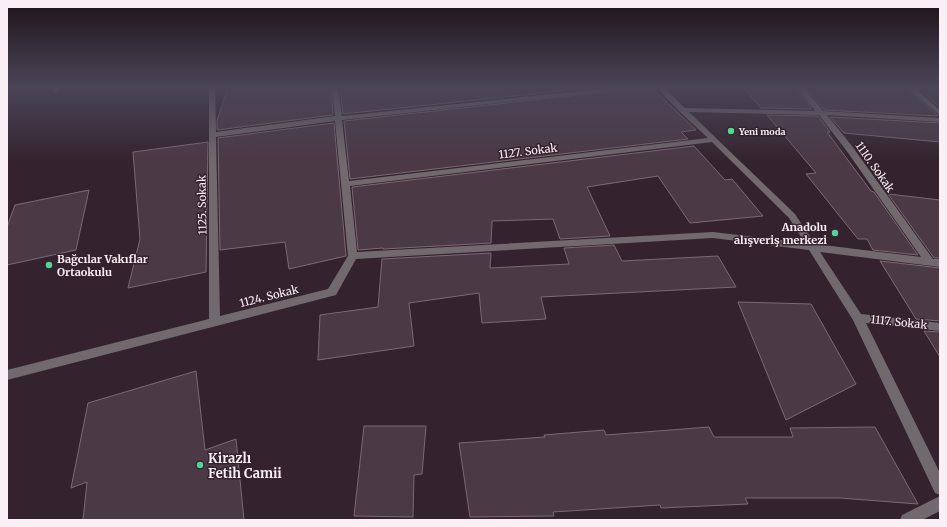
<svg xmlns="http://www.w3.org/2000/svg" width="947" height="527" viewBox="0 0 947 527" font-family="Merriweather,serif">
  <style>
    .building { fill: #4b3945; stroke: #7d6976 }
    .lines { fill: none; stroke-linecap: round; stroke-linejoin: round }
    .street { fill: #72696e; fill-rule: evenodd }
    .poi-dot { fill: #53d396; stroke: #34232e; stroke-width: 1.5 }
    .labels { text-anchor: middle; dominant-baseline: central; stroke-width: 3; stroke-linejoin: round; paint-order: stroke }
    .far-poi-label { font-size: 9px; font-weight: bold; fill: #fbeff6; stroke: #34232e; text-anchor: start }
    .street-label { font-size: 11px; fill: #fbeff6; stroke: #34232e }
    .poi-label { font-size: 11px; font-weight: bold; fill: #fbeff6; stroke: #34232e; text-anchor: end }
    .near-poi-label { font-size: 13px; font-weight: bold; fill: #fbeff6; stroke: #34232e; text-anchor: start }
  </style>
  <rect width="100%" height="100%" fill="#34232e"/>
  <path class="building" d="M 228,87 L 331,87 L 333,115 L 217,130 L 217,121 Z
    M 340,87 L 600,87 L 343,114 Z
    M 651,87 L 696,130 L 681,132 L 688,139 L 350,179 L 344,121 Z
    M 743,87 L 796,87 L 812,109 L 761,108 Z
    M 806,87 L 906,87 L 938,116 L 824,110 Z
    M 917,87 L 940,87 L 940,108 Z
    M 767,115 L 818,116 L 830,132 L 827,132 L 871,191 L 874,192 L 918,255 L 873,250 L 867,239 L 858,239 L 806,174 L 816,173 Z
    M 830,117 L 940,123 L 940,142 L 844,133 Z
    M 334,123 L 346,256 L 289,269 L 285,242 L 220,250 L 218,138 Z
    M 208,142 L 206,272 L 128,288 L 140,239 L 133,152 Z
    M 694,146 L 725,180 L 732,179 L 763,216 L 690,223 L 658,176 L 587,187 L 610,236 L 560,239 L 553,219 L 492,221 L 491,243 L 383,249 L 383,248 L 358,250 L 352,187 Z
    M 89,190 L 76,250 L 7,265 L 7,227 L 15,205 Z
    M 888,194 L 940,200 L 940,258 L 934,258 Z
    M 614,245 L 622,261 L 718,256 L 736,287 L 541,297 L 546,319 L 482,323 L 479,293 L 409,303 L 414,346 L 318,360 L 320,315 L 378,307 L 382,259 L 491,253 L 490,268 L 569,264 L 564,248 Z
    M 880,261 L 940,268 L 940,321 L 916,319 Z
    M 738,302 L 811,304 L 856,384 L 786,420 Z
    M 924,331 L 940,332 L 940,357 Z
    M 196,371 L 205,450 L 236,439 L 244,520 L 83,520 L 87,482 L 71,488 L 88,403 Z
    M 364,426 L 426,426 L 422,474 L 414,475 L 413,517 L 354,516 Z
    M 709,427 L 714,437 L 793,437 L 790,428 L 875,427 L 918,504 L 840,498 L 745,498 L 748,504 L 661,508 L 660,505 L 553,512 L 554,516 L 470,517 L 459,443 L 545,437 L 544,435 L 604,430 L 606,435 Z"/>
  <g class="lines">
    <path class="street" d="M 53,87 L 60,87 L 57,92 L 55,93 L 52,91 Z
      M 209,87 L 215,87 L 216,132 L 335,116 L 332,87 L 338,87 L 342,116 L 619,87 L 646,87 L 342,120 L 349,181 L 708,138 L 679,111 L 656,87 L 663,87 L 685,108 L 815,111 L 797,87 L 804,87 L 823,111 L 940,118 L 940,122 L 827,115 L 852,146 L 933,259 L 940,259 L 940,267 L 820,252 L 861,314 L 940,323 L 940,331 L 866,323 L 940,473 L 940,495 L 935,493 L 853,320 L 809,250 L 713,238 L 356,259 L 336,295 L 7,380 L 7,370 L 209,319 ZM 689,112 L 819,115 L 846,150 L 921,257 L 815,244 L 795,214 ZM 335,121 L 348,256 L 328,289 L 220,316 L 216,137 ZM 712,142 L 789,218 L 805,243 L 713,232 L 357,252 L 350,186 Z
      M 907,87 L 914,87 L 940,110 L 940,116 Z
      M 940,496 L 940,511 L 922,520 L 900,520 L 902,515 Z"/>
  </g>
  <linearGradient id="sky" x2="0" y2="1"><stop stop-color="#1d1319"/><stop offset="0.54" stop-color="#4a4557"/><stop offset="1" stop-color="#4a4557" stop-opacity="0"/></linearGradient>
  <rect width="947" height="161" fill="url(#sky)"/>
  <g class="poi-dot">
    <circle cx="731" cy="131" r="4"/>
    <circle cx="835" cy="233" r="4"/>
    <circle cx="49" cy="265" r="4"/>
    <circle cx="200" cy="465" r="4"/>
  </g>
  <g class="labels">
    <g class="far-poi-label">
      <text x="739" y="131">Yeni moda</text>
    </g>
    <g class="street-label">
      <text transform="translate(528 151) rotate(-7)">1127. Sokak</text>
      <text transform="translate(875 167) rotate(55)">1110. Sokak</text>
      <text transform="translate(202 205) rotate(-91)">1125. Sokak</text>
      <text transform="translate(269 296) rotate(-14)">1124. Sokak</text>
      <text transform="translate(899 322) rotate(6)">1117. Sokak</text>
    </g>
    <g class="poi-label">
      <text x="827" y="227">Anadolu<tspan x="827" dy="13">alışveriş merkezi</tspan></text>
      <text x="57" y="259" text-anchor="start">Bağcılar Vakıflar<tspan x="57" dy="13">Ortaokulu</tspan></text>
    </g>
    <g class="near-poi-label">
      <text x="208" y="458">Kirazlı<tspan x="208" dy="15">Fetih Camii</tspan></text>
    </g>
  </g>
  <rect width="947" height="527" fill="none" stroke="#fbeff6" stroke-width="16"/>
</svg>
